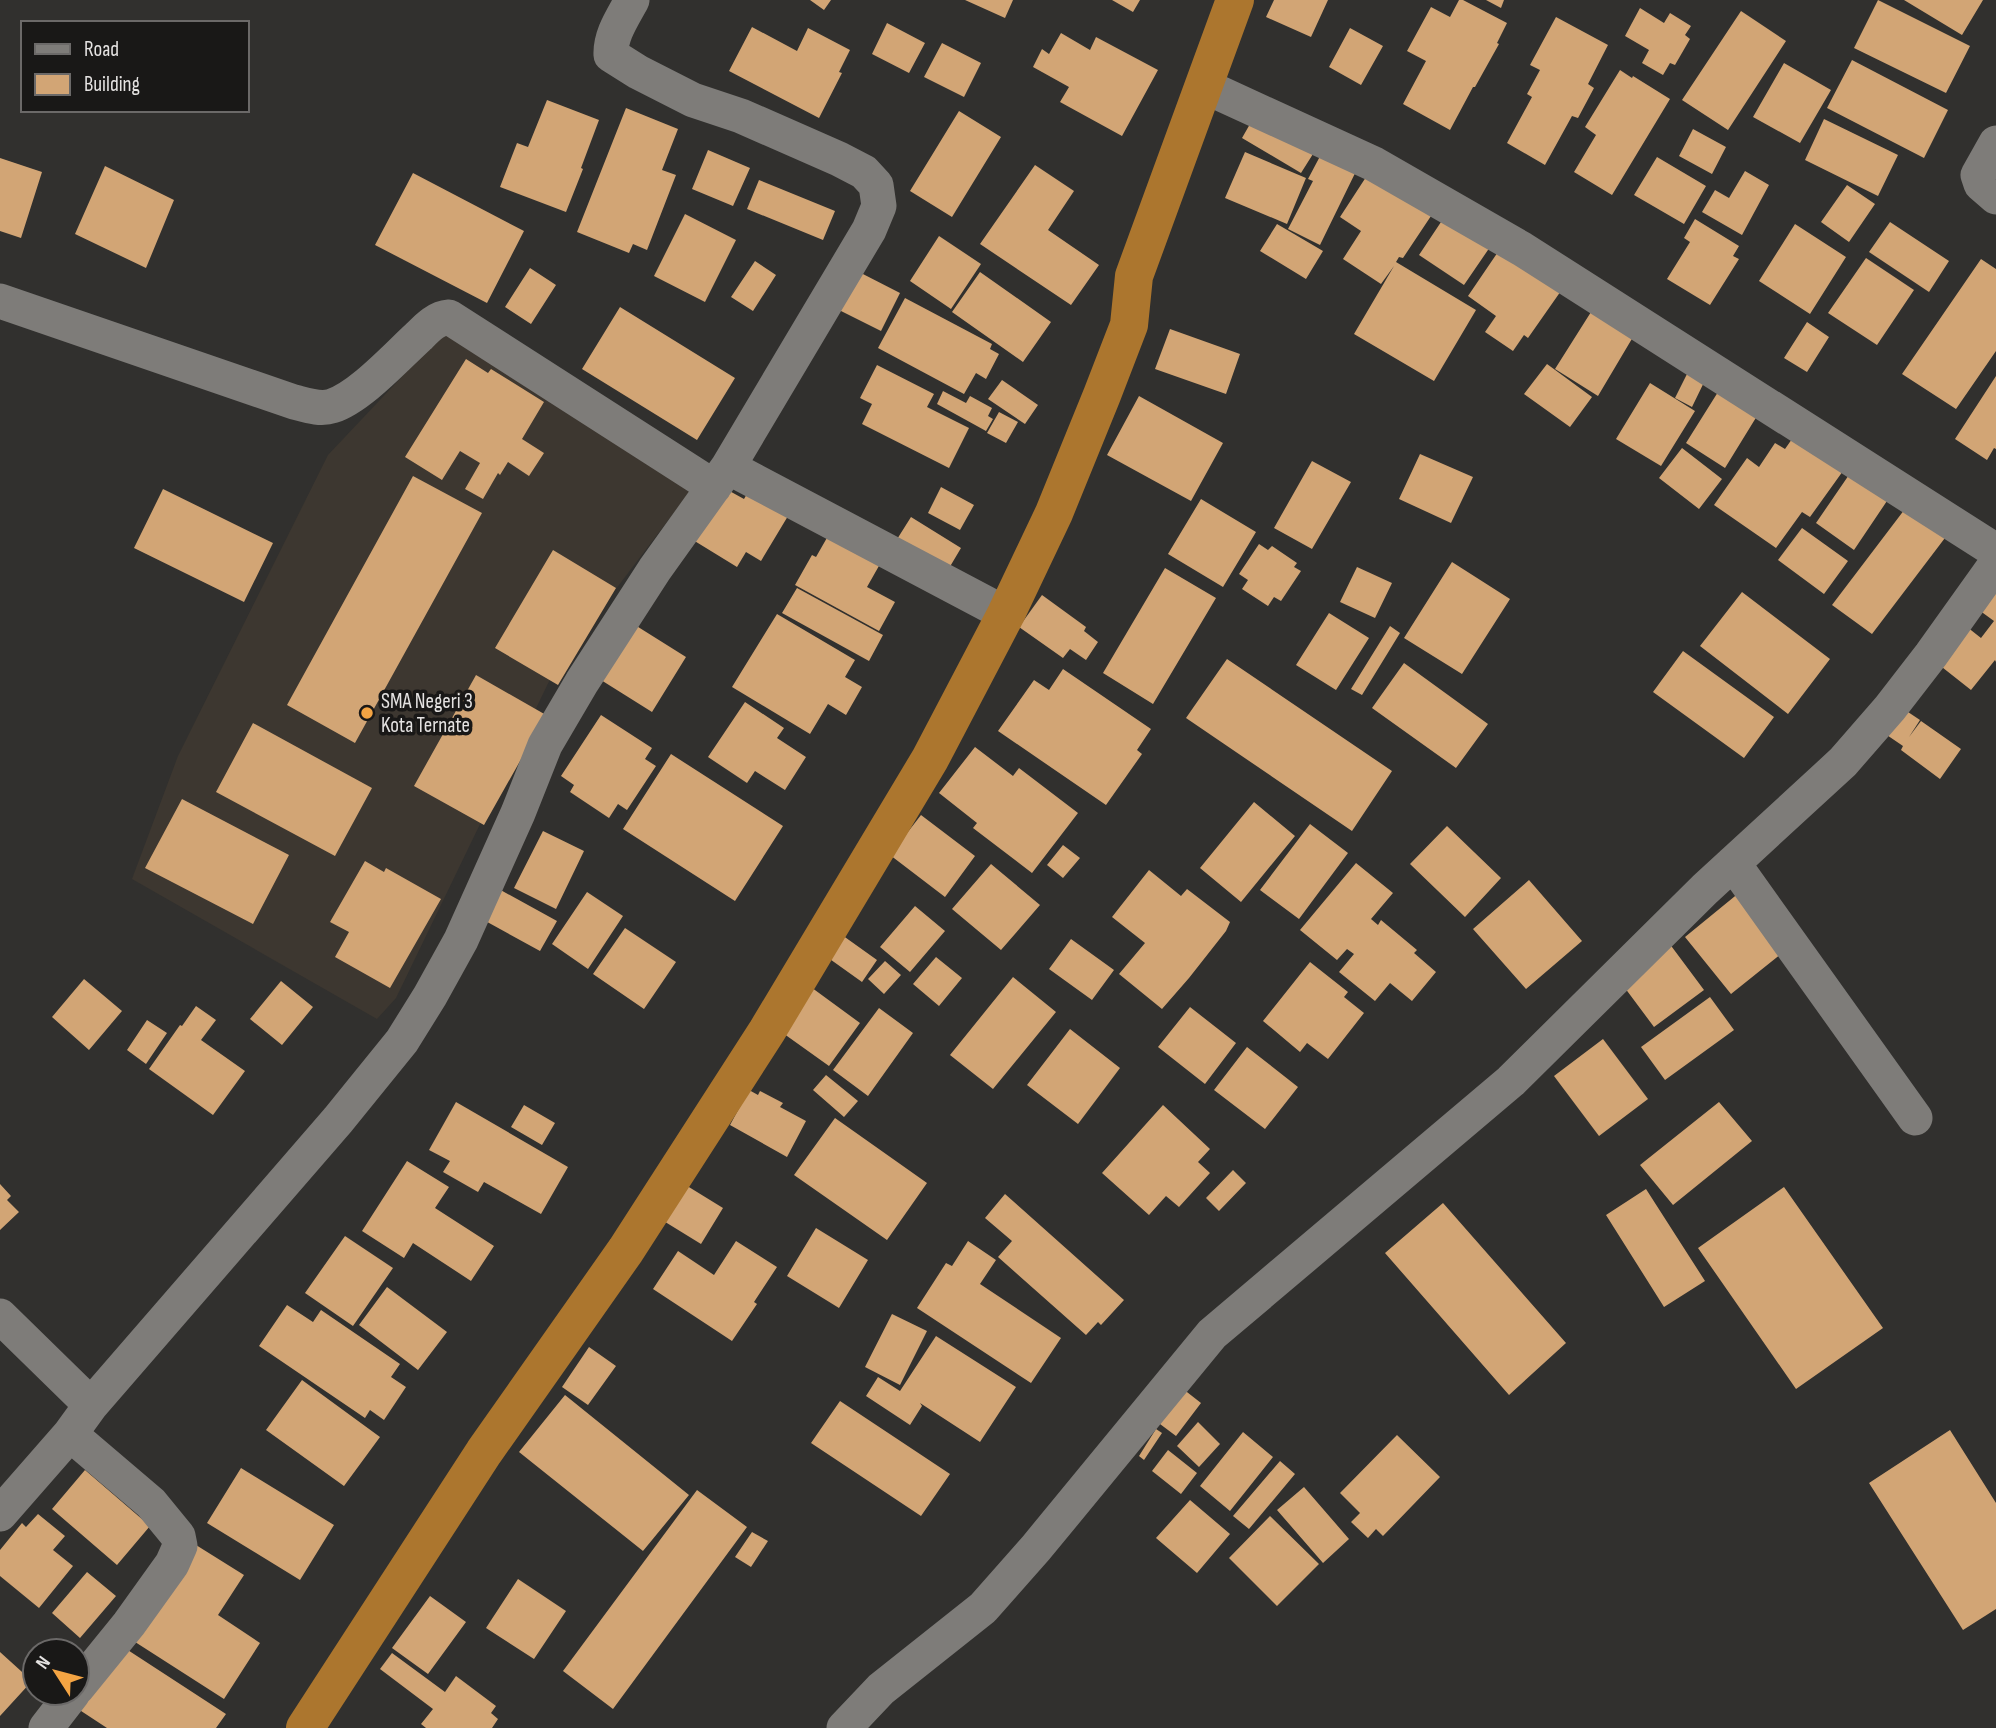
<svg xmlns="http://www.w3.org/2000/svg" width="1996" height="1728" viewBox="0 0 1996 1728" font-family="'Sofia Sans Condensed',sans-serif">
  <style>
    .built { fill: #3d3730 }
    .building { fill: #d2a575 }
    .lines { fill: none; stroke-linecap: round; stroke-linejoin: round }
    .minor { stroke: #7e7c79; stroke-width: 35 }
    .trunk { stroke: #ac762e; stroke-width: 38 }
    .poi-dot { fill: #f4a443; stroke: #191817; stroke-width: 2.5 }
    .labels { text-anchor: middle; dominant-baseline: central; stroke-width: 7; stroke-linejoin: round; paint-order: stroke }
    .poi-label { font-size: 21px; fill: #e5e3e2; stroke: #191817; text-anchor: start }
  </style>
  <rect width="100%" height="100%" fill="#31302e"/>
  <path class="built" d="M 445,331 L 692,489 L 555,669 L 396,998 L 377,1019 L 132,879 L 178,756 L 328,455 Z"/>
  <path class="building" d="M 810,0 L 831,0 L 824,10 Z
    M 965,0 L 1013,0 L 1005,18 Z
    M 1112,0 L 1140,0 L 1133,12 Z
    M 1274,0 L 1328,0 L 1311,37 L 1266,17 Z
    M 1459,0 L 1463,0 L 1507,23 L 1497,43 L 1499,44 L 1475,87 L 1473,87 L 1450,130 L 1403,104 L 1426,61 L 1407,51 L 1431,7 L 1450,17 Z
    M 1486,0 L 1504,0 L 1501,8 Z
    M 1878,0 L 1970,46 L 1946,93 L 1854,48 Z
    M 1904,0 L 1983,0 L 1962,35 Z
    M 1640,8 L 1664,23 L 1670,13 L 1691,26 L 1685,35 L 1690,39 L 1675,65 L 1670,63 L 1663,75 L 1642,63 L 1649,50 L 1625,36 Z
    M 1741,11 L 1786,41 L 1728,130 L 1682,100 Z
    M 1556,17 L 1608,45 L 1588,84 L 1594,88 L 1578,118 L 1572,116 L 1545,165 L 1507,143 L 1532,97 L 1527,94 L 1540,70 L 1530,65 Z
    M 887,23 L 925,43 L 909,73 L 872,54 Z
    M 752,27 L 797,51 L 808,28 L 850,50 L 839,72 L 842,73 L 819,118 L 729,71 Z
    M 1350,28 L 1383,46 L 1361,85 L 1329,67 Z
    M 1061,33 L 1090,50 L 1096,37 L 1158,70 L 1122,136 L 1060,102 L 1069,87 L 1033,67 L 1042,49 L 1049,54 Z
    M 942,43 L 981,63 L 964,97 L 924,77 Z
    M 1852,60 L 1948,110 L 1924,158 L 1827,108 Z
    M 1784,63 L 1831,90 L 1800,143 L 1753,117 Z
    M 1620,70 L 1632,78 L 1633,76 L 1670,99 L 1612,195 L 1574,172 L 1596,135 L 1585,127 Z
    M 547,100 L 599,120 L 581,168 L 583,169 L 566,212 L 500,187 L 517,143 L 528,147 Z
    M 626,108 L 678,129 L 662,170 L 676,175 L 647,250 L 633,244 L 629,253 L 577,232 Z
    M 1258,110 L 1318,146 L 1301,173 L 1242,138 Z
    M 959,111 L 1001,137 L 952,217 L 910,191 Z
    M 1824,119 L 1898,155 L 1878,196 L 1805,160 Z
    M 1693,129 L 1726,147 L 1712,174 L 1679,156 Z
    M 1327,143 L 1361,161 L 1320,245 L 1288,229 L 1313,181 L 1308,179 Z
    M 708,150 L 750,168 L 733,206 L 692,189 Z
    M 1245,152 L 1306,178 L 1287,224 L 1225,198 Z
    M 1657,157 L 1706,186 L 1684,224 L 1634,195 Z
    M 0,158 L 42,172 L 21,238 L 0,231 Z
    M 1035,165 L 1074,191 L 1048,230 L 1099,265 L 1071,305 L 980,244 Z
    M 105,166 L 174,200 L 146,268 L 75,234 Z
    M 1745,171 L 1769,185 L 1742,235 L 1702,212 L 1715,190 L 1729,198 Z
    M 413,173 L 524,231 L 487,303 L 375,245 Z
    M 1368,174 L 1431,216 L 1403,258 L 1399,257 L 1396,262 L 1476,310 L 1434,381 L 1354,334 L 1394,266 L 1381,284 L 1343,259 L 1361,231 L 1340,217 Z
    M 759,180 L 835,211 L 823,240 L 747,209 Z
    M 1847,185 L 1875,204 L 1849,242 L 1821,222 Z
    M 685,214 L 736,240 L 705,302 L 654,276 Z
    M 1445,216 L 1490,247 L 1464,285 L 1419,255 Z
    M 1695,219 L 1739,246 L 1733,256 L 1739,259 L 1710,305 L 1667,279 L 1690,242 L 1684,238 Z
    M 1890,222 L 1949,261 L 1929,292 L 1869,252 Z
    M 1277,224 L 1323,251 L 1306,279 L 1260,251 Z
    M 1795,224 L 1846,257 L 1810,314 L 1759,281 Z
    M 939,236 L 981,264 L 951,309 L 910,281 Z
    M 1502,246 L 1563,288 L 1528,338 L 1524,335 L 1513,351 L 1485,332 L 1496,316 L 1468,296 Z
    M 1866,258 L 1914,290 L 1877,345 L 1828,313 Z
    M 1981,259 L 1996,269 L 1996,351 L 1956,409 L 1902,374 Z
    M 755,261 L 776,275 L 753,311 L 731,297 Z
    M 530,268 L 556,285 L 531,324 L 505,307 Z
    M 859,272 L 900,293 L 881,331 L 839,310 Z
    M 980,272 L 1051,322 L 1023,362 L 952,312 Z
    M 905,298 L 992,344 L 990,349 L 999,354 L 986,379 L 976,373 L 964,394 L 878,348 Z
    M 620,307 L 735,378 L 697,440 L 582,369 Z
    M 1591,312 L 1633,337 L 1598,396 L 1555,369 Z
    M 1807,322 L 1829,337 L 1807,372 L 1784,358 Z
    M 1170,329 L 1240,354 L 1226,394 L 1155,369 Z
    M 466,359 L 488,373 L 491,369 L 544,402 L 522,439 L 544,453 L 529,476 L 508,462 L 500,475 L 498,473 L 483,499 L 465,489 L 480,463 L 460,451 L 442,480 L 405,457 Z
    M 1693,362 L 1710,370 L 1692,407 L 1675,398 Z
    M 1547,364 L 1592,397 L 1570,427 L 1524,394 Z
    M 877,365 L 934,394 L 927,407 L 969,428 L 949,468 L 862,424 L 872,404 L 860,398 Z
    M 1996,376 L 1996,449 L 1994,448 L 1987,460 L 1955,439 Z
    M 1002,380 L 1038,405 L 1025,424 L 988,399 Z
    M 1650,383 L 1695,411 L 1661,466 L 1616,439 Z
    M 943,391 L 966,403 L 970,396 L 992,408 L 988,416 L 993,419 L 986,431 L 937,404 Z
    M 1718,392 L 1757,416 L 1725,468 L 1686,443 Z
    M 1139,396 L 1223,443 L 1191,501 L 1107,455 Z
    M 999,412 L 1018,422 L 1006,443 L 987,433 Z
    M 1799,429 L 1848,464 L 1810,517 L 1802,512 L 1776,548 L 1714,505 L 1747,458 L 1759,467 L 1775,443 L 1785,449 Z
    M 1682,448 L 1722,479 L 1699,509 L 1659,478 Z
    M 1420,454 L 1473,477 L 1451,523 L 1399,499 Z
    M 1312,461 L 1351,482 L 1312,549 L 1274,528 Z
    M 1853,469 L 1891,495 L 1854,550 L 1816,523 Z
    M 413,476 L 482,513 L 355,743 L 287,705 Z
    M 941,487 L 974,505 L 960,530 L 928,513 Z
    M 724,488 L 744,499 L 748,492 L 788,516 L 761,561 L 746,552 L 737,567 L 693,540 Z
    M 163,489 L 273,543 L 244,602 L 134,548 Z
    M 1201,499 L 1256,532 L 1223,587 L 1168,554 Z
    M 1911,501 L 1951,530 L 1872,634 L 1832,605 Z
    M 911,517 L 961,548 L 945,575 L 894,544 Z
    M 1802,528 L 1848,561 L 1824,594 L 1778,560 Z
    M 832,529 L 884,557 L 867,587 L 895,602 L 879,631 L 795,585 L 812,555 L 816,557 Z
    M 1259,544 L 1268,550 L 1272,546 L 1297,563 L 1294,567 L 1301,571 L 1281,601 L 1274,597 L 1268,606 L 1242,589 L 1248,580 L 1239,574 Z
    M 553,550 L 616,588 L 558,685 L 495,648 Z
    M 1452,562 L 1510,599 L 1462,674 L 1404,638 Z
    M 1357,567 L 1392,583 L 1375,618 L 1340,602 Z
    M 1165,568 L 1216,598 L 1153,704 L 1103,673 Z
    M 1996,574 L 1996,662 L 1995,660 L 1971,690 L 1933,660 L 1962,623 L 1981,638 L 1994,621 L 1972,605 Z
    M 797,588 L 883,635 L 869,661 L 782,613 Z
    M 1742,592 L 1830,659 L 1788,714 L 1700,646 Z
    M 1042,595 L 1086,627 L 1084,631 L 1098,642 L 1086,660 L 1070,649 L 1063,658 L 1019,627 Z
    M 1329,613 L 1369,638 L 1336,690 L 1296,665 Z
    M 777,614 L 855,660 L 845,677 L 862,687 L 846,715 L 828,704 L 810,734 L 732,687 Z
    M 627,620 L 686,657 L 652,712 L 593,675 Z
    M 1390,626 L 1400,633 L 1362,695 L 1351,689 Z
    M 1683,651 L 1774,717 L 1744,758 L 1653,692 Z
    M 1227,659 L 1392,771 L 1352,831 L 1186,718 Z
    M 1404,663 L 1488,724 L 1456,768 L 1372,708 Z
    M 1063,669 L 1151,729 L 1137,750 L 1142,754 L 1106,805 L 998,731 L 1034,680 L 1049,690 Z
    M 476,675 L 546,715 L 484,825 L 414,786 Z
    M 745,702 L 784,728 L 777,738 L 806,757 L 785,790 L 755,771 L 747,783 L 708,757 Z
    M 1896,704 L 1920,720 L 1909,737 L 1921,721 L 1961,749 L 1940,779 L 1901,750 L 1903,746 L 1878,729 Z
    M 601,715 L 652,748 L 645,759 L 656,766 L 627,810 L 618,804 L 609,818 L 570,792 L 574,785 L 561,776 Z
    M 253,723 L 372,788 L 335,856 L 216,792 Z
    M 975,747 L 1013,776 L 1019,768 L 1078,813 L 1032,873 L 973,828 L 977,823 L 939,793 Z
    M 671,754 L 783,826 L 735,901 L 623,829 Z
    M 182,799 L 289,855 L 253,924 L 145,868 Z
    M 1254,802 L 1295,836 L 1241,902 L 1200,868 Z
    M 921,815 L 975,856 L 945,897 L 890,855 Z
    M 1310,824 L 1348,853 L 1299,919 L 1260,890 Z
    M 1447,826 L 1501,878 L 1465,917 L 1410,864 Z
    M 543,831 L 584,851 L 556,909 L 514,888 Z
    M 1063,845 L 1080,858 L 1063,878 L 1047,865 Z
    M 365,861 L 384,872 L 386,868 L 441,899 L 390,988 L 335,957 L 349,932 L 330,922 Z
    M 1356,863 L 1393,893 L 1371,919 L 1378,925 L 1381,920 L 1417,950 L 1414,953 L 1436,972 L 1412,1001 L 1390,983 L 1375,1001 L 1339,972 L 1354,954 L 1347,949 L 1337,960 L 1300,930 Z
    M 991,864 L 1040,905 L 1001,950 L 952,909 Z
    M 1149,870 L 1181,896 L 1187,889 L 1230,922 L 1226,931 L 1189,978 L 1162,1009 L 1119,974 L 1145,943 L 1112,917 Z
    M 1529,880 L 1582,941 L 1526,989 L 1473,929 Z
    M 497,888 L 557,921 L 540,951 L 480,918 Z
    M 587,892 L 623,916 L 588,969 L 552,944 Z
    M 1740,892 L 1787,949 L 1731,994 L 1685,937 Z
    M 915,906 L 945,931 L 910,972 L 880,947 Z
    M 625,928 L 676,962 L 644,1009 L 593,974 Z
    M 835,930 L 877,960 L 862,982 L 820,952 Z
    M 1071,939 L 1114,970 L 1092,1000 L 1049,969 Z
    M 1669,943 L 1704,990 L 1654,1027 L 1619,980 Z
    M 936,957 L 962,978 L 939,1006 L 913,984 Z
    M 885,961 L 901,975 L 884,994 L 868,979 Z
    M 1310,962 L 1348,992 L 1344,997 L 1364,1013 L 1328,1059 L 1307,1043 L 1300,1052 L 1263,1021 Z
    M 1013,977 L 1056,1012 L 993,1089 L 950,1055 Z
    M 84,979 L 122,1011 L 89,1050 L 52,1017 Z
    M 281,981 L 313,1007 L 282,1045 L 250,1019 Z
    M 804,982 L 860,1023 L 829,1066 L 773,1026 Z
    M 1710,997 L 1734,1030 L 1665,1080 L 1641,1047 Z
    M 196,1006 L 216,1020 L 201,1040 L 245,1071 L 213,1115 L 149,1069 L 180,1025 L 182,1026 Z
    M 1190,1007 L 1236,1043 L 1205,1084 L 1158,1047 Z
    M 879,1008 L 913,1033 L 868,1096 L 833,1070 Z
    M 147,1020 L 167,1033 L 146,1064 L 127,1050 Z
    M 1070,1029 L 1120,1068 L 1078,1124 L 1027,1085 Z
    M 1603,1039 L 1648,1099 L 1599,1136 L 1554,1076 Z
    M 1247,1047 L 1298,1087 L 1265,1129 L 1214,1090 Z
    M 826,1075 L 858,1101 L 844,1117 L 813,1090 Z
    M 749,1090 L 758,1095 L 760,1091 L 783,1103 L 780,1107 L 806,1121 L 787,1157 L 730,1125 Z
    M 456,1102 L 568,1167 L 541,1214 L 484,1182 L 478,1192 L 443,1172 L 450,1161 L 429,1150 Z
    M 1719,1102 L 1752,1141 L 1673,1205 L 1640,1165 Z
    M 524,1105 L 555,1123 L 542,1145 L 511,1127 Z
    M 1163,1105 L 1210,1149 L 1198,1162 L 1210,1173 L 1179,1207 L 1166,1196 L 1149,1215 L 1102,1173 Z
    M 835,1118 L 927,1183 L 887,1240 L 794,1175 Z
    M 407,1161 L 449,1187 L 435,1208 L 494,1246 L 471,1281 L 413,1243 L 404,1258 L 362,1231 Z
    M 1233,1170 L 1246,1183 L 1219,1211 L 1206,1198 Z
    M 0,1184 L 11,1196 L 7,1200 L 19,1212 L 0,1230 Z
    M 684,1184 L 723,1208 L 701,1244 L 662,1220 Z
    M 1784,1187 L 1883,1328 L 1796,1389 L 1698,1248 Z
    M 1646,1189 L 1705,1281 L 1664,1307 L 1606,1215 Z
    M 1005,1194 L 1124,1300 L 1101,1325 L 1098,1322 L 1086,1335 L 998,1257 L 1012,1241 L 985,1218 Z
    M 1443,1203 L 1566,1343 L 1509,1395 L 1385,1253 Z
    M 816,1228 L 868,1260 L 839,1308 L 787,1276 Z
    M 345,1236 L 393,1268 L 353,1326 L 305,1293 Z
    M 736,1241 L 777,1267 L 754,1302 L 757,1304 L 732,1341 L 653,1289 L 678,1251 L 714,1275 Z
    M 968,1241 L 996,1260 L 980,1284 L 1061,1338 L 1031,1383 L 917,1308 L 946,1263 L 952,1266 Z
    M 387,1287 L 447,1332 L 418,1370 L 359,1325 Z
    M 287,1305 L 313,1322 L 321,1310 L 400,1364 L 391,1377 L 406,1387 L 384,1420 L 370,1410 L 365,1418 L 259,1346 Z
    M 892,1314 L 927,1331 L 900,1385 L 865,1367 Z
    M 936,1336 L 1016,1387 L 980,1442 L 920,1403 L 922,1406 L 910,1425 L 866,1396 L 878,1377 L 900,1391 Z
    M 589,1347 L 616,1366 L 588,1405 L 562,1387 Z
    M 302,1380 L 380,1437 L 344,1486 L 266,1430 Z
    M 1178,1385 L 1201,1403 L 1176,1436 L 1152,1418 Z
    M 565,1395 L 689,1495 L 643,1551 L 519,1452 Z
    M 840,1401 L 950,1474 L 921,1516 L 811,1443 Z
    M 1198,1422 L 1220,1444 L 1199,1467 L 1177,1446 Z
    M 1156,1429 L 1162,1433 L 1144,1460 L 1139,1456 Z
    M 1950,1430 L 1996,1503 L 1996,1609 L 1963,1630 L 1869,1483 Z
    M 1243,1432 L 1273,1457 L 1230,1511 L 1200,1486 Z
    M 1397,1435 L 1440,1477 L 1383,1536 L 1376,1529 L 1368,1538 L 1351,1522 L 1360,1513 L 1340,1493 Z
    M 1168,1450 L 1197,1473 L 1181,1494 L 1152,1471 Z
    M 1280,1461 L 1295,1474 L 1249,1529 L 1233,1516 Z
    M 241,1468 L 334,1525 L 300,1580 L 207,1523 Z
    M 85,1470 L 150,1526 L 117,1565 L 52,1509 Z
    M 1304,1487 L 1349,1539 L 1323,1563 L 1277,1510 Z
    M 697,1490 L 747,1527 L 613,1709 L 563,1671 Z
    M 1190,1500 L 1230,1534 L 1197,1573 L 1156,1538 Z
    M 38,1514 L 65,1536 L 53,1550 L 73,1566 L 39,1608 L 0,1576 L 0,1550 L 22,1523 L 26,1527 Z
    M 1270,1516 L 1319,1564 L 1277,1606 L 1229,1558 Z
    M 752,1532 L 768,1541 L 751,1567 L 735,1557 Z
    M 188,1540 L 244,1575 L 218,1615 L 260,1643 L 224,1699 L 132,1640 Z
    M 87,1572 L 116,1596 L 80,1638 L 52,1613 Z
    M 518,1579 L 566,1611 L 534,1659 L 486,1628 Z
    M 430,1596 L 466,1622 L 428,1674 L 392,1648 Z
    M 117,1643 L 226,1714 L 216,1728 L 107,1728 L 75,1707 Z
    M 0,1652 L 32,1681 L 0,1716 Z
    M 392,1653 L 445,1692 L 456,1676 L 496,1706 L 491,1713 L 498,1719 L 492,1728 L 426,1728 L 421,1724 L 433,1709 L 380,1669 Z"/>
  <g class="lines">
    <path class="minor" d="M 1204,86 L 1374,164 L 1522,249 L 1996,551
      M 1996,143 L 1978,175 L 1981,184 L 1996,197
      M 0,301 L 294,402 C 306,405 320,410 332,406 C 360,397 396,357 418,337 C 427,328 436,318 449,317 L 714,487
      M 728,467 L 1006,614
      M 1733,863 L 1915,1118
      M 0,1316 L 91,1405 L 70,1434 L 151,1503 L 178,1536 L 180,1546 L 172,1564 L 129,1624 L 77,1688
      M 91,1405 L 338,1120 L 402,1041 L 430,996 L 461,940 L 518,813 L 545,745 L 582,682 L 655,569 L 728,467 L 869,230 L 879,206 L 876,185 L 864,172 L 839,159 L 741,116 L 693,100 L 638,72 L 611,55 C 610,35 623,17 632,0
      M 0,1514 L 70,1434
      M 46,1728 L 73,1693
      M 844,1728 L 881,1689 L 983,1608 L 1036,1548 L 1212,1334 L 1511,1081 L 1705,889 L 1843,762 L 1890,708 L 1931,655 L 1996,564"/>
    <path class="trunk" d="M 305,1728 L 484,1452 L 626,1250 L 767,1031 L 930,759 L 1006,614 L 1054,513 L 1102,395 L 1129,325 L 1134,276 L 1235,0"/>
  </g>
  <circle class="poi-dot" cx="367" cy="713" r="7"/>
  <g class="labels">
    <g class="poi-label">
      <text x="381" y="701">SMA Negeri 3<tspan x="381" dy="24">Kota Ternate</tspan></text>
    </g>
  </g>
  <rect x="21" y="21" width="228" height="91" fill="#191817" stroke="#6b6968" stroke-width="2"/>
  <rect x="35" y="44" width="35" height="10" fill="#7e7c79" stroke="#6b6968" stroke-width="2"/>
  <text x="84" y="56" font-size="21" fill="#e5e3e2">Road</text>
  <rect x="35" y="74" width="35" height="21" fill="#d2a575" stroke="#6b6968" stroke-width="2"/>
  <text x="84" y="91" font-size="21" fill="#e5e3e2">Building</text>
  <g transform="translate(56 1672) rotate(306)"><circle r="33" fill="#191817" stroke="#6b6968" stroke-width="2"/>
  <path d="M0-5L12 26L0 18L-12 26Z" fill="#f4a443"/>
  <text y="-10" font-size="19" font-weight="bold" text-anchor="middle" fill="#e5e3e2">N</text>
  </g>
</svg>
